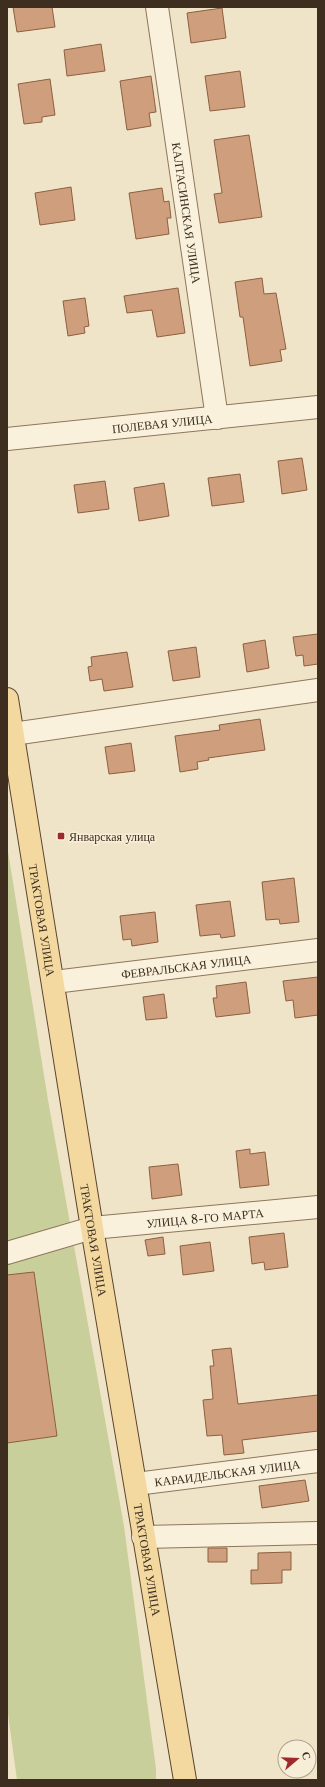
<svg xmlns="http://www.w3.org/2000/svg" width="325" height="1787" viewBox="0 0 325 1787" font-family="'Libre Baskerville',serif">
  <style>
    .green { fill: #c9cf9b }
    .building { fill: #cf9f7d; stroke: #8d5f41 }
    .lines { fill: none; stroke-linecap: round; stroke-linejoin: round }
    .minor-casing { stroke: #8d765c; stroke-width: 24 }
    .major-casing { stroke: #5b4430; stroke-width: 24 }
    .minor { stroke: #faf1dc; stroke-width: 22 }
    .major { stroke: #f3d9a0; stroke-width: 22 }
    .poi-dot { fill: #9e2a2b; stroke: #f7eed8; stroke-width: 1.5 }
    .labels { text-anchor: middle; dominant-baseline: central; stroke-width: 3; stroke-linejoin: round; paint-order: stroke }
    .street-label { font-size: 12px; fill: #3d2e20; stroke: #f7eed8 }
    .poi-label { font-size: 12px; fill: #3d2e20; stroke: #f7eed8; text-anchor: start }
  </style>
  <rect width="100%" height="100%" fill="#f0e4c8"/>
  <path class="green" d="M 7,845 L 48,1100 L 124,1526 L 156,1769 L 156,1780 L 17,1780 L 7,1707 Z"/>
  <path class="building" d="M 13,7 L 52,7 L 55,27 L 17,32 Z
    M 222,8 L 226,38 L 191,43 L 187,13 Z
    M 101,44 L 105,71 L 67,76 L 64,50 Z
    M 240,71 L 245,107 L 210,111 L 205,76 Z
    M 151,76 L 156,112 L 149,113 L 151,126 L 127,130 L 120,81 Z
    M 50,79 L 55,115 L 42,117 L 42,122 L 24,124 L 18,84 Z
    M 249,135 L 262,217 L 219,223 L 214,194 L 222,193 L 214,140 Z
    M 71,187 L 75,220 L 40,225 L 35,193 Z
    M 162,188 L 164,202 L 169,201 L 171,218 L 167,218 L 169,234 L 136,239 L 129,193 Z
    M 262,278 L 264,294 L 276,293 L 286,349 L 280,350 L 282,361 L 250,366 L 243,317 L 240,317 L 235,282 Z
    M 178,288 L 185,333 L 157,337 L 152,310 L 127,313 L 124,296 Z
    M 85,298 L 89,326 L 84,327 L 85,333 L 68,336 L 63,301 Z
    M 302,458 L 307,490 L 282,494 L 278,461 Z
    M 240,474 L 244,502 L 212,506 L 208,478 Z
    M 105,481 L 109,509 L 78,513 L 74,485 Z
    M 164,483 L 169,516 L 139,521 L 134,488 Z
    M 318,634 L 318,664 L 304,666 L 303,655 L 296,656 L 293,637 Z
    M 265,640 L 269,668 L 247,672 L 243,644 Z
    M 196,647 L 200,677 L 173,681 L 168,651 Z
    M 127,652 L 133,687 L 104,691 L 102,679 L 90,681 L 88,667 L 92,666 L 91,657 Z
    M 260,719 L 265,750 L 208,758 L 209,760 L 197,762 L 198,769 L 180,772 L 175,736 L 220,730 L 219,725 Z
    M 131,743 L 135,771 L 109,774 L 105,747 Z
    M 294,878 L 299,922 L 280,924 L 279,919 L 266,920 L 262,882 Z
    M 230,901 L 235,936 L 221,938 L 220,934 L 200,936 L 196,905 Z
    M 155,912 L 158,942 L 132,946 L 131,939 L 123,940 L 120,916 Z
    M 318,977 L 318,1015 L 295,1018 L 293,1000 L 286,1001 L 283,981 Z
    M 246,982 L 250,1013 L 216,1017 L 213,998 L 217,998 L 216,986 Z
    M 164,994 L 167,1018 L 146,1020 L 143,997 Z
    M 250,1149 L 250,1154 L 265,1152 L 269,1185 L 240,1188 L 236,1151 Z
    M 178,1164 L 182,1195 L 152,1199 L 149,1167 Z
    M 284,1233 L 288,1267 L 265,1270 L 264,1262 L 252,1264 L 249,1237 Z
    M 163,1237 L 165,1254 L 148,1256 L 145,1240 Z
    M 210,1242 L 214,1271 L 183,1275 L 180,1246 Z
    M 34,1272 L 57,1436 L 7,1443 L 7,1275 Z
    M 231,1348 L 238,1404 L 318,1395 L 318,1431 L 242,1440 L 244,1453 L 224,1455 L 222,1435 L 207,1436 L 203,1400 L 213,1399 L 210,1366 L 214,1366 L 212,1350 Z
    M 305,1480 L 309,1501 L 262,1508 L 259,1486 Z
    M 208,1548 L 227,1548 L 227,1562 L 208,1562 Z
    M 291,1552 L 291,1570 L 282,1570 L 282,1583 L 251,1584 L 251,1570 L 258,1570 L 258,1553 Z"/>
  <g class="lines">
    <defs>
      <g id="minor">
        <path id="s1" d="M 157,7 L 217,418"/>
        <path id="s2" d="M 7,439 L 318,407"/>
        <path d="M 13,734 L 318,690"/>
        <path id="s3" d="M 54,982 L 318,950"/>
        <path id="s4" d="M 7,1253 L 92,1228 L 318,1207"/>
        <path id="s5" d="M 136,1484 L 318,1461"/>
        <path d="M 143,1537 L 318,1533"/>
      </g>
      <g id="major">
        <path id="s6" d="M 7,699 L 92,1228 L 185,1780"/>
      </g>
    </defs>
    <use href="#minor" class="minor-casing"/>
    <use href="#major" class="major-casing"/>
    <use href="#minor" class="minor"/>
    <use href="#major" class="major"/>
  </g>
  <rect class="poi-dot" x="57" y="832" width="8" height="8" rx="2"/>
  <g class="labels">
    <g class="street-label">
      <text stroke="none"><textPath href="#s1" startOffset="208">КАЛТАСИНСКАЯ УЛИЦА</textPath></text>
      <text stroke="none"><textPath href="#s2" startOffset="156">ПОЛЕВАЯ УЛИЦА</textPath></text>
      <text stroke="none"><textPath href="#s6" startOffset="224">ТРАКТОВАЯ УЛИЦА</textPath></text>
      <text stroke="none"><textPath href="#s3" startOffset="133">ФЕВРАЛЬСКАЯ УЛИЦА</textPath></text>
      <text stroke="none"><textPath href="#s4" startOffset="202">УЛИЦА 8-ГО МАРТА</textPath></text>
      <text stroke="none"><textPath href="#s6" startOffset="548">ТРАКТОВАЯ УЛИЦА</textPath></text>
      <text stroke="none"><textPath href="#s5" startOffset="92">КАРАИДЕЛЬСКАЯ УЛИЦА</textPath></text>
      <text stroke="none"><textPath href="#s6" startOffset="872">ТРАКТОВАЯ УЛИЦА</textPath></text>
    </g>
    <g class="poi-label">
      <text x="69" y="836">Январская улица</text>
    </g>
  </g>
  <rect width="325" height="1787" fill="none" stroke="#3d2e20" stroke-width="16"/>
  <g transform="translate(297 1759) rotate(71)"><circle r="19" fill="#f7eed8" stroke="#ada18e"/>
  <path d="M0-3L7 15L0 10L-7 15Z" fill="#9e2a2b"/>
  <text y="-6" font-size="11" font-weight="bold" text-anchor="middle" fill="#3d2e20">С</text>
  </g>
</svg>
